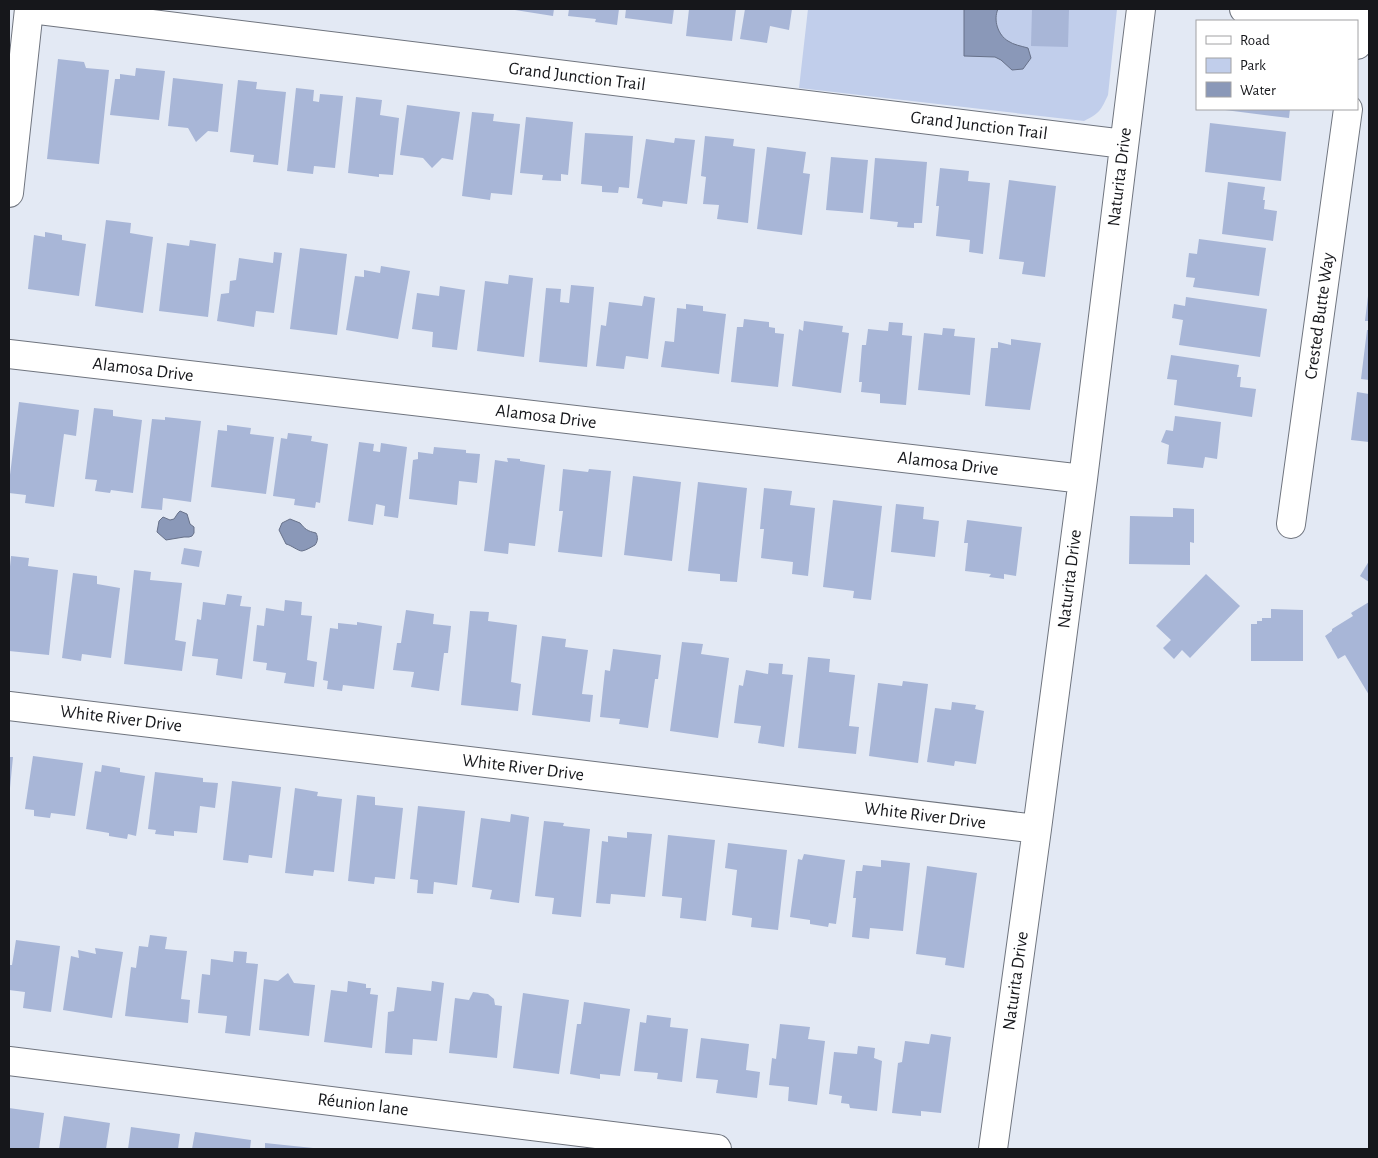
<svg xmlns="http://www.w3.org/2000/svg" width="1378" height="1158" viewBox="0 0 1378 1158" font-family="'Alegreya Sans',sans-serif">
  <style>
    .green { fill: #c1ceeb }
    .water { fill: #8a98b8; stroke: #677189 }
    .building { fill: #a8b6d7 }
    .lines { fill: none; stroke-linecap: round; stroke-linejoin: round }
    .minor-casing { stroke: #6f747e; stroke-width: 30 }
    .minor { stroke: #fff; stroke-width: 28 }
    .labels { text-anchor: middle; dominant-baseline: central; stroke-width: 4.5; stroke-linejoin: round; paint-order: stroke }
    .street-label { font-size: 18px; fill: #16171b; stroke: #fff }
  </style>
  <rect width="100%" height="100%" fill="#e3e9f4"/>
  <path class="green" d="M 808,9 L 1117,9 L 1108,95 C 1101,110 1100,113 1084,121 L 799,88 Z"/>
  <path class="water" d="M 964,9 L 998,9 C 993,20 998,35 1008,41 C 1014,45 1021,46 1028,48 L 1031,58 L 1023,69 L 1012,70 L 1001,60 L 995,57 L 964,56 Z
    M 180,511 L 187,514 L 190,524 L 194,527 L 194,533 L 192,536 L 189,537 L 184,537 L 166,540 L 157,532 L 159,521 L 163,517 L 170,520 L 174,519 L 178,513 Z
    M 290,519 L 300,523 C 305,529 307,531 316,533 C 318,537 318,541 315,545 C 311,547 307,550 302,551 C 298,551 291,545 286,544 L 279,530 L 282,523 Z"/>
  <path class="building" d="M 515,9 L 554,9 L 553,16 L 515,10 Z
    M 569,9 L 619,9 L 617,25 L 595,22 L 596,19 L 568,16 Z
    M 626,9 L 674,9 L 672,24 L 625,18 Z
    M 689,9 L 736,9 L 732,41 L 686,36 Z
    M 745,9 L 792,9 L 789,30 L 770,26 L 767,43 L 740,39 Z
    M 1032,9 L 1069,9 L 1068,47 L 1031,46 Z
    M 58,59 L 84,62 L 86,68 L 109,70 L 99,164 L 47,159 Z
    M 136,68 L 165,71 L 159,120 L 110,115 L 115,79 L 120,79 L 120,74 L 135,76 Z
    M 173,78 L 223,84 L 218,132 L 208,131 L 196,142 L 188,128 L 168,126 Z
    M 238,80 L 257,82 L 256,89 L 286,92 L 278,165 L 253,162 L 254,155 L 230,152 Z
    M 296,88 L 314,90 L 313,101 L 319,102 L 320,94 L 343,96 L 335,168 L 314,166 L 313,174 L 287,171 Z
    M 356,97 L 382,100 L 380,115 L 399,118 L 393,175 L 379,174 L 379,177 L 348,173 Z
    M 407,105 L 460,112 L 453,160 L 442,158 L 432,168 L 423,158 L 400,155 Z
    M 1225,109 L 1290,109 L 1289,118 L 1225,110 Z
    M 472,112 L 494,114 L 493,121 L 520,124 L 512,195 L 491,193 L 490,200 L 462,196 Z
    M 526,117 L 573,122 L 568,175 L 561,174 L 561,181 L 542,180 L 543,175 L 520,173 Z
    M 1210,123 L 1286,132 L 1281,181 L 1205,172 Z
    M 585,133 L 633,136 L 629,188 L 619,187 L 618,193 L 602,192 L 602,186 L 581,184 Z
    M 705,136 L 734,139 L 733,146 L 755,149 L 748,223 L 717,219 L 719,205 L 703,204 L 706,177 L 701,176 Z
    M 675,138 L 695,140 L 687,204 L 663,201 L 662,207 L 642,204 L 643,199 L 637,198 L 646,139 L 674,143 Z
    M 767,147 L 806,152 L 803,173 L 810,174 L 802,235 L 757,229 Z
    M 831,157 L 868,160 L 863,213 L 826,210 Z
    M 875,158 L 927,162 L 922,223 L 914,223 L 914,228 L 897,227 L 898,222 L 870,219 Z
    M 940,168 L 969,171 L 968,181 L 990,183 L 983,254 L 969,252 L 970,240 L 936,236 L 939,206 L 936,206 Z
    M 1009,180 L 1056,186 L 1045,277 L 1022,274 L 1024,262 L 999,259 Z
    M 1228,182 L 1265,187 L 1263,200 L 1265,200 L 1264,209 L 1277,211 L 1273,241 L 1222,234 Z
    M 106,220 L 131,223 L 130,233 L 153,237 L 143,313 L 95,306 Z
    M 45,232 L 62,235 L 62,240 L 86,244 L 79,296 L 28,289 L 34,235 L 45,237 Z
    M 1199,239 L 1266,248 L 1259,296 L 1193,287 L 1195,278 L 1186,277 L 1189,253 L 1197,254 Z
    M 190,240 L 216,244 L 208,317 L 159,311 L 167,243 L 189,246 Z
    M 300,248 L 347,254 L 337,335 L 290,329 Z
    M 274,252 L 282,253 L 274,313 L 256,311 L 254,327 L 217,321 L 221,294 L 229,293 L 230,281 L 236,280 L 239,258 L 273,263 Z
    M 381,266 L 410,271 L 398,339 L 346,330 L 355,276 L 364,277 L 364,270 L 380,273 Z
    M 509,275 L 533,278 L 524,357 L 477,351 L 485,281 L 508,284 Z
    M 571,285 L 594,287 L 587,367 L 539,362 L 546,288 L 561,289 L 560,302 L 569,303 Z
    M 440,286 L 465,290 L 457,350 L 432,347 L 433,332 L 412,329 L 417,293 L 439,296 Z
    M 644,296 L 655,298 L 648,359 L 626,356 L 624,369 L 596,366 L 601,325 L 606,326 L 609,302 L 642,306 Z
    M 1368,296 L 1369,296 L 1369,321 L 1365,321 Z
    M 1186,297 L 1267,309 L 1260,357 L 1179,345 L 1183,320 L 1172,318 L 1174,304 L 1185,306 Z
    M 686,304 L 703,306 L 703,311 L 726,314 L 719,374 L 661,367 L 665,341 L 674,342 L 677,308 L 686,309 Z
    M 744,319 L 769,322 L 769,327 L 775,328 L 775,333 L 784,334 L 778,387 L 731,382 L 737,327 L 743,327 Z
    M 804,321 L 843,326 L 842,332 L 849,333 L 841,393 L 792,386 L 799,329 L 803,331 Z
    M 889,322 L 903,323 L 902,335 L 912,336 L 906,405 L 880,403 L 880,394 L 861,392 L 862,382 L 859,382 L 862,345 L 866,345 L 868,329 L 888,331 Z
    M 943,328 L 955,329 L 954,336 L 975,338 L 970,395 L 918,390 L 924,333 L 942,335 Z
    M 1367,330 L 1369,330 L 1369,380 L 1361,379 Z
    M 1011,339 L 1041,343 L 1030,410 L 985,406 L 991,348 L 998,348 L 998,342 L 1011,345 Z
    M 1171,355 L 1239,365 L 1237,377 L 1241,377 L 1240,387 L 1256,389 L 1252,417 L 1174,405 L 1177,380 L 1167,379 Z
    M 1357,392 L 1369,394 L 1369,442 L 1351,440 Z
    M 19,402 L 79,410 L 76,436 L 64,434 L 54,507 L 25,503 L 26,495 L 9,493 L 9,483 Z
    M 94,408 L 113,410 L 113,416 L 142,420 L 133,493 L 111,490 L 110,493 L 95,491 L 97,480 L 85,479 Z
    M 1175,416 L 1221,422 L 1217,459 L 1205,457 L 1203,468 L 1167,464 L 1169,445 L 1161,442 L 1166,430 L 1173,431 Z
    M 165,417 L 201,421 L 191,502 L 163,498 L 162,510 L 141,508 L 152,419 L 165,420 Z
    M 227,425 L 251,428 L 250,434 L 274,437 L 266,494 L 211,487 L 218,430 L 227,431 Z
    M 288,433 L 312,436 L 311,441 L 328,444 L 320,503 L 316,502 L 315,508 L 294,505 L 295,499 L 273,496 L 281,438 L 287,439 Z
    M 359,442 L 374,444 L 373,451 L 380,452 L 381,443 L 407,447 L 398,518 L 384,516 L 385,506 L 376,504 L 373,525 L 348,521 Z
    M 434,447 L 466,450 L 466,453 L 480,454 L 477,483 L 459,481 L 457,505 L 409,499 L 413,460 L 418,459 L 418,452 L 433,454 Z
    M 507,458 L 520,459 L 520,461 L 545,465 L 535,546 L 509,543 L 508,554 L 484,551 L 495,460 L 508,462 Z
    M 563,469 L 588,472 L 589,469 L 611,471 L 602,557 L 558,552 L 563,511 L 559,511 Z
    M 633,476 L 681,482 L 672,561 L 624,555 Z
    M 698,482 L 747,488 L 737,582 L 720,581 L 720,574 L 688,571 Z
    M 764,488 L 792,491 L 790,505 L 815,508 L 808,576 L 792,574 L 793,562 L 761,558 L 764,529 L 760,529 Z
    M 833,500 L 882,506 L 871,600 L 853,598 L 854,591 L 823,587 Z
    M 896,504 L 924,507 L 923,519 L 939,521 L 935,557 L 891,552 Z
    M 1173,508 L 1194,509 L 1194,543 L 1190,542 L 1190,565 L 1129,564 L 1130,516 L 1173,517 Z
    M 967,520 L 1022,527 L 1016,576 L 1004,574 L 1004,579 L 989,577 L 991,574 L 965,571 L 968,543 L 964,543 Z
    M 184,548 L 202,551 L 199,567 L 181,564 Z
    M 11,556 L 29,558 L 28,566 L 58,570 L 49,655 L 9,651 L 9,577 Z
    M 1369,561 L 1369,582 L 1360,576 Z
    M 134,570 L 151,572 L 150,580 L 182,583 L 175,640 L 186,642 L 182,671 L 124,664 Z
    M 73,573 L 97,576 L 97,584 L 120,588 L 111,658 L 82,654 L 81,661 L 62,658 Z
    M 1206,574 L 1240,606 L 1190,658 L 1182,650 L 1174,659 L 1163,648 L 1171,640 L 1156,626 Z
    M 227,594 L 242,596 L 240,606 L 251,607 L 242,679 L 216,675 L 218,659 L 192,656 L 197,619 L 201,620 L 203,602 L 225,605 Z
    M 285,600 L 302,602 L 301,615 L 312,616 L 307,660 L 317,662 L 314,687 L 284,683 L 286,673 L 266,670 L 267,663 L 253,661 L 257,625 L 264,626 L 266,608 L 284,611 Z
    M 1369,602 L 1369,695 L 1345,655 L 1338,659 L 1325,636 L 1332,631 L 1332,629 L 1353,616 L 1351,613 Z
    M 1271,609 L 1303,610 L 1303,661 L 1251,661 L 1251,624 L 1257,624 L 1257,621 L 1262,621 L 1262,618 L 1271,618 Z
    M 406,610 L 434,614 L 433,624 L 451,626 L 448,653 L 444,653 L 439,691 L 411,687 L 414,672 L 393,670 L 397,643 L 401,643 Z
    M 470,611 L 489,612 L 488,621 L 517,625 L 511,682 L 521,684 L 518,711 L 461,705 Z
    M 357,622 L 382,626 L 374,689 L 343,685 L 342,691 L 327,689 L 328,681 L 323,680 L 330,628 L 338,629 L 338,623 L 357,625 Z
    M 542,636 L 566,639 L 565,647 L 588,650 L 582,694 L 593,695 L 590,722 L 532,715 Z
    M 682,642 L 703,644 L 701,654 L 729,658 L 718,738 L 670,731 Z
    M 613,649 L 661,655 L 658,679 L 655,679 L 648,728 L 619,724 L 620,719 L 600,717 L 605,670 L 610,671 Z
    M 808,657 L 830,659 L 829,672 L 855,675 L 849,726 L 859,727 L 856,754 L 798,748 Z
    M 769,663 L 783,664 L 782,674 L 793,675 L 784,747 L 758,743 L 761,726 L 734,723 L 739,685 L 743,686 L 746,670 L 768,674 Z
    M 903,681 L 928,684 L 918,763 L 869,756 L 878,683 L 902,686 Z
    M 952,702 L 976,705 L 975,709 L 984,711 L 976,764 L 955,761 L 954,766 L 927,762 L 935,708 L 951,710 Z
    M 33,756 L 83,763 L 75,816 L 51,813 L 50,818 L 34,816 L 34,810 L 25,809 Z
    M 9,757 L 13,757 L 10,788 L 9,788 Z
    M 102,765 L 120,768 L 120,772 L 145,776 L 136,836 L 128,834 L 127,839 L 109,836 L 109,833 L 86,829 L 95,771 L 101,772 Z
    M 155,772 L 203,778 L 203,782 L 218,783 L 215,808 L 200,806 L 197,833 L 174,831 L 174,836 L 155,834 L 156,830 L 148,829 Z
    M 232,781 L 281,787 L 272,858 L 249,855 L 248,863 L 223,860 Z
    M 295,788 L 318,792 L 317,796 L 342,799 L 334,872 L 314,870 L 313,876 L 285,873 Z
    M 357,795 L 375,797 L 375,805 L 403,808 L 395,879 L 375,877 L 374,884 L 348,881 Z
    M 418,806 L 465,811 L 457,885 L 434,882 L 433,894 L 417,893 L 418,880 L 410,879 Z
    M 511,814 L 529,817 L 519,903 L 490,899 L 492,890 L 472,887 L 481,818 L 510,822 Z
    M 544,821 L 564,823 L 563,826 L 590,829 L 581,917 L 552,914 L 554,898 L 535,896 Z
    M 627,832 L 652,834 L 645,897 L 611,894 L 610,904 L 596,903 L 602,841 L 608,842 L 608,836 L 627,838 Z
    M 668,835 L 715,840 L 706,921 L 680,918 L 682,898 L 662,896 Z
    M 728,843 L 787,850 L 778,930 L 751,927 L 752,918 L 732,915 L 737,870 L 725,868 Z
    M 804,854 L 845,860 L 836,924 L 829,923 L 828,927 L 810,924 L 810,920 L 790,917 L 798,859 L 802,860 Z
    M 881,860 L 910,863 L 903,931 L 870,928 L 869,939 L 852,937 L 856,898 L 853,898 L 856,871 L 862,871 L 863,865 L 881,867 Z
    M 927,866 L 977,873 L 964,968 L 945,965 L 946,958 L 916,954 Z
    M 150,935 L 167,937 L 165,949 L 187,951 L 181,999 L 190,1000 L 188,1023 L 125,1016 L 131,967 L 136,968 L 139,946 L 148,947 Z
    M 16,940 L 60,946 L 51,1012 L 23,1008 L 25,992 L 9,990 L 9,965 L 12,965 Z
    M 95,948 L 123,952 L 112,1018 L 63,1010 L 71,956 L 79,958 L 78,950 L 96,954 Z
    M 234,951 L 247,952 L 246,963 L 258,964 L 250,1036 L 225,1033 L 227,1016 L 198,1013 L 202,974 L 210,975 L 211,959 L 233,962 Z
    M 288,973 L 294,983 L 315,985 L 309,1036 L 259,1030 L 264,979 L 278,981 Z
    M 348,981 L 366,984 L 366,988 L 371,988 L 370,994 L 378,995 L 372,1048 L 324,1042 L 331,990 L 347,992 Z
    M 432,981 L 444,983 L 437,1041 L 413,1039 L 412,1055 L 385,1053 L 388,1012 L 394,1011 L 397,987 L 431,991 Z
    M 473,992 L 488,994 L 494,999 L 495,1005 L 502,1006 L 497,1058 L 449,1053 L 455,998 L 469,1000 Z
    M 523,993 L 569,1000 L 559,1074 L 513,1068 Z
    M 584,1002 L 630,1009 L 620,1076 L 600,1074 L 600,1079 L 570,1074 L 577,1024 L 581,1024 Z
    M 647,1015 L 671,1018 L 670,1027 L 688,1029 L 682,1082 L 657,1079 L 658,1073 L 634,1071 L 640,1022 L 646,1023 Z
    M 780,1024 L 810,1027 L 808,1039 L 825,1041 L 817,1105 L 788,1101 L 789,1087 L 769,1085 L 772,1058 L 776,1059 Z
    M 931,1034 L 951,1037 L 941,1113 L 921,1111 L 921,1116 L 892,1113 L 898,1063 L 902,1062 L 905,1041 L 929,1044 Z
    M 701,1038 L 749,1044 L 746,1070 L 760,1072 L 757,1098 L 716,1093 L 718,1080 L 696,1078 Z
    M 858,1046 L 875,1048 L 874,1058 L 882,1061 L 877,1111 L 850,1108 L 849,1104 L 841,1103 L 842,1096 L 829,1094 L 834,1052 L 857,1054 Z
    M 9,1108 L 44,1113 L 39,1149 L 9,1149 Z
    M 64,1116 L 110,1123 L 106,1149 L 59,1149 Z
    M 131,1127 L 180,1134 L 178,1149 L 128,1149 Z
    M 195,1132 L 251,1140 L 250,1149 L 192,1149 Z
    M 265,1143 L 313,1148 L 313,1149 L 265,1149 Z"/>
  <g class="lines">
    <defs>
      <path id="minor" d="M 31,9 L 1124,144
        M 1244,9 L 1369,18
        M 1357,45 L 1362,9
        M 9,193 L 29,9
        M 9,354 L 1083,479
        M 1291,524 L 1348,109
        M 9,706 L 1037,829
        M 9,1061 L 717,1149
        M 993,1149 L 1037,829 L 1083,479 L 1141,9"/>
    </defs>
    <use href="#minor" class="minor-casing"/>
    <use href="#minor" class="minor"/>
  </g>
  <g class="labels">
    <g class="street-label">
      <text transform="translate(577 77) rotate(7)">Grand Junction Trail</text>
      <text transform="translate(979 126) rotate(7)">Grand Junction Trail</text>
      <text transform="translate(1120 177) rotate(-83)">Naturita Drive</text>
      <text transform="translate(1320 316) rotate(-82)">Crested Butte Way</text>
      <text transform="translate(143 370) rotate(7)">Alamosa Drive</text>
      <text transform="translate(546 417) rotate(7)">Alamosa Drive</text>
      <text transform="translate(948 464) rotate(7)">Alamosa Drive</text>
      <text transform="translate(1070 579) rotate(-83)">Naturita Drive</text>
      <text transform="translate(121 719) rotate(7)">White River Drive</text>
      <text transform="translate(523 768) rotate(7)">White River Drive</text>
      <text transform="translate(925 816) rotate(7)">White River Drive</text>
      <text transform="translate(1016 981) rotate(-82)">Naturita Drive</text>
      <text transform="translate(363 1105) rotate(7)">Réunion lane</text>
    </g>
  </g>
  <rect width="1378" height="1158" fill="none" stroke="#16171b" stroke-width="20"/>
  <rect x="1196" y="20" width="162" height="90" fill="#ffffff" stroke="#a2a2a4"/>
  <rect x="1206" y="36" width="25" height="8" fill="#ffffff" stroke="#a2a2a4"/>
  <text x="1240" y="45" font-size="15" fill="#16171b">Road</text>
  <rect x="1206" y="58" width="25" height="15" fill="#c1ceeb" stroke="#a2a2a4"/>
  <text x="1240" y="70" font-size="15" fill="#16171b">Park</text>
  <rect x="1206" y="82" width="25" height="15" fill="#8a98b8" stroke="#a2a2a4"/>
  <text x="1240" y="95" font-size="15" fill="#16171b">Water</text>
</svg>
